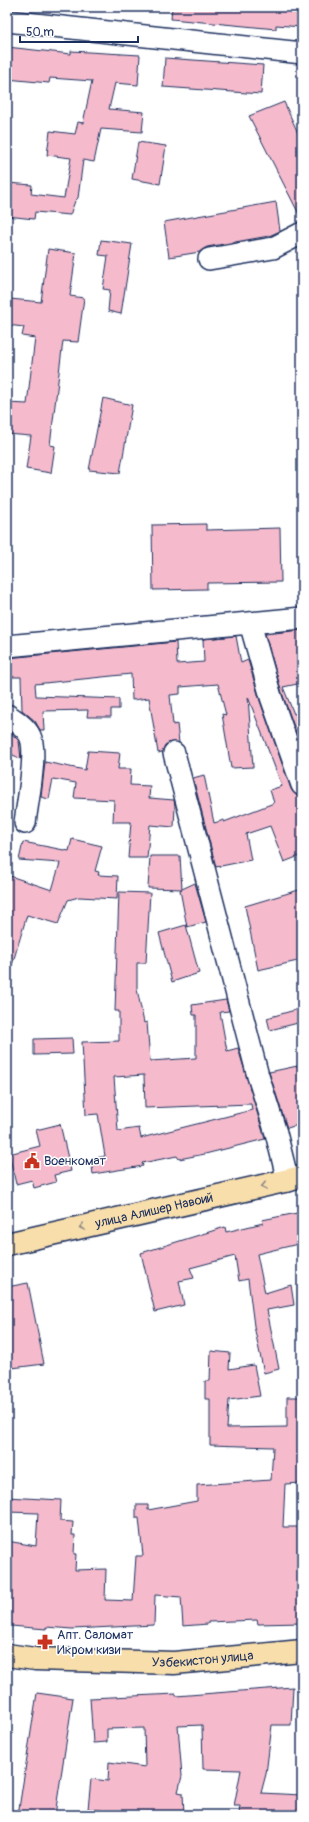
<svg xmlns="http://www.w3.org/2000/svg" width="309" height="1822" viewBox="0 0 309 1822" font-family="Pangolin,sans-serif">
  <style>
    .building { fill: #f5bbcc; stroke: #1b2f5e; fill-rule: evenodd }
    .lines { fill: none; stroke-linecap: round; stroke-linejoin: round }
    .minor-casing { stroke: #1b2f5e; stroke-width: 24 }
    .major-casing { stroke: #1b2f5e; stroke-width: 25 }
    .minor { stroke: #fff; stroke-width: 21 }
    .major { stroke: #f8deab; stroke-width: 22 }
    .oneway { stroke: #8a8684 }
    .labels { text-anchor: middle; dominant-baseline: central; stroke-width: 3; stroke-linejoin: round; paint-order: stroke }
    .poi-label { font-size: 13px; fill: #1b2f5e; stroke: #fff; text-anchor: start }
    .street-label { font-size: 13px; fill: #1b2f5e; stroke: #fff }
  </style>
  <rect width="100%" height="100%" fill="#fff"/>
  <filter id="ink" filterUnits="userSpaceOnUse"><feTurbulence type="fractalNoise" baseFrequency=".025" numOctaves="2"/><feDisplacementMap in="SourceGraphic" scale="8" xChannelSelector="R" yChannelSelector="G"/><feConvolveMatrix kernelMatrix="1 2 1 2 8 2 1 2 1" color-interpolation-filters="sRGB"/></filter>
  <g filter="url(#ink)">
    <path class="building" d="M 172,7 L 302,7 L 302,27 L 276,25 L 276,29 L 171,19 Z
      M 7,47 L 71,54 L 71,51 L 140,55 L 138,85 L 115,83 L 109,109 L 144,112 L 142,132 L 101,129 L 94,162 L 83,160 L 78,198 L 75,201 L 70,215 L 35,212 L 34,219 L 7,216 L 7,189 L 8,183 L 32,185 L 31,194 L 64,198 L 71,158 L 47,155 L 50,131 L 75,134 L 78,122 L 83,123 L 92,81 L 50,78 L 49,83 L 7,79 Z
      M 165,58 L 263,65 L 261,94 L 163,87 Z
      M 284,102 L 302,142 L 302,220 L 249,116 Z
      M 138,142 L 166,146 L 160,184 L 132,179 Z
      M 276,202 L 280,231 L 269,236 L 207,247 L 200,252 L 169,257 L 164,222 Z
      M 101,240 L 132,244 L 121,314 L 108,311 L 110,290 L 103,289 L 108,256 L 99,255 Z
      M 48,249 L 76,253 L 70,296 L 84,298 L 78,342 L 63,341 L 50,445 L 55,446 L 51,473 L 26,469 L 31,436 L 7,434 L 7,403 L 27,404 L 35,338 L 22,336 L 24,327 L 7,325 L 10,299 L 41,302 Z
      M 103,398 L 132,405 L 120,473 L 89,470 Z
      M 206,524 L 206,530 L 280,528 L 281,582 L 207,583 L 207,589 L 153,590 L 152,525 Z
      M 302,630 L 302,683 L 283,687 L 294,714 L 302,712 L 302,749 L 282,693 L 265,634 Z
      M 236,636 L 241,663 L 248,660 L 260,701 L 291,789 L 295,794 L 302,797 L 302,855 L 284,862 L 270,826 L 246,834 L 251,860 L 216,867 L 193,778 L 204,775 L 214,823 L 224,820 L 224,822 L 274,803 L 270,790 L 282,786 L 248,697 L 253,767 L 231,768 L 222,714 L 226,715 L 218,684 L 180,687 L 180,694 L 170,695 L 173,725 L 177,724 L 179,743 L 171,742 L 165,745 L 162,752 L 158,753 L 149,698 L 132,700 L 131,674 L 35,684 L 36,696 L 119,699 L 119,709 L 111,709 L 111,717 L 87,717 L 88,710 L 43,711 L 44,730 L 40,730 L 35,721 L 22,710 L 21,677 L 7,677 L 7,658 L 176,642 L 177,664 L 204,662 L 203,639 Z
      M 7,729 L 19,741 L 21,759 L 7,752 Z
      M 88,751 L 120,753 L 118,769 L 131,769 L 130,785 L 150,786 L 149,798 L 174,800 L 175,806 L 174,827 L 150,825 L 147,858 L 128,858 L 131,822 L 113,822 L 114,800 L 74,798 L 76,783 L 53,779 L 49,799 L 41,797 L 45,762 L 85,770 Z
      M 72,839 L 102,846 L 95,871 L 99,872 L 98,875 L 118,876 L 117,899 L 79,897 L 68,900 L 58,924 L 27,915 L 10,972 L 7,971 L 7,875 L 52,890 L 60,863 L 19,860 L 23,842 L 69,851 Z
      M 150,856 L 180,856 L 182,889 L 195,883 L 206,922 L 187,927 L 180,890 L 182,889 L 148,888 Z
      M 302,889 L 302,924 L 299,925 L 302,937 L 302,960 L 258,970 L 245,906 Z
      M 119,892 L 150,893 L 146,963 L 137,963 L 137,989 L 144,1023 L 147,1022 L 150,1061 L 196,1058 L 196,1015 L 193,1015 L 192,1005 L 226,1000 L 229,1011 L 220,1012 L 227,1051 L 238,1048 L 265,1139 L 205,1154 L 179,1159 L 177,1156 L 142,1163 L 143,1166 L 93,1174 L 91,1159 L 105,1156 L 98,1114 L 86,1115 L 82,1042 L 119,1041 L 119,1011 L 115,1011 ZM 144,1075 L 145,1108 L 251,1104 L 252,1110 L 141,1138 L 139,1128 L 118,1131 L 114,1077 Z
      M 186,925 L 199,973 L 172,982 L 159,933 Z
      M 302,1008 L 302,1022 L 270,1030 L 267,1018 Z
      M 72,1038 L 73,1054 L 34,1055 L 34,1039 Z
      M 302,1065 L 302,1124 L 287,1128 L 269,1072 Z
      M 60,1124 L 71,1171 L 54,1175 L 56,1182 L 34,1188 L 32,1180 L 16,1184 L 9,1154 L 40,1146 L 36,1130 Z
      M 302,1212 L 302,1243 L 257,1254 L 265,1293 L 291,1285 L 294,1305 L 267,1310 L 279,1369 L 264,1373 L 254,1326 L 248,1279 L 239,1281 L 235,1256 L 190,1268 L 194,1278 L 179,1281 L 184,1305 L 155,1312 L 141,1253 L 225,1227 L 226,1232 L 263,1223 L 262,1220 Z
      M 28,1283 L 44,1364 L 12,1368 L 7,1341 L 7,1287 Z
      M 211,1351 L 230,1353 L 229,1369 L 254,1365 L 260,1396 L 229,1400 L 227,1428 L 287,1427 L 287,1397 L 302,1397 L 302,1483 L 285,1484 L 283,1527 L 302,1527 L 302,1623 L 258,1624 L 257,1620 L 208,1622 L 208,1624 L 183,1626 L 181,1597 L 155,1595 L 154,1625 L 72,1629 L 46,1627 L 46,1629 L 11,1626 L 12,1624 L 7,1623 L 7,1541 L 36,1546 L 38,1513 L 7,1512 L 7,1497 L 61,1500 L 60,1521 L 73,1522 L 72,1535 L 75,1535 L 74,1554 L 76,1554 L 75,1570 L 106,1569 L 105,1600 L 133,1601 L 136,1556 L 143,1556 L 139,1518 L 136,1518 L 136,1505 L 148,1505 L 148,1510 L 197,1501 L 197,1485 L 271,1480 L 273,1447 L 210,1445 L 210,1399 L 205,1399 L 205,1381 L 210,1381 Z
      M 293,1687 L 291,1725 L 272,1725 L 266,1774 L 261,1793 L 302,1795 L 302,1815 L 239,1815 L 240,1806 L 234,1806 L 241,1770 L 203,1769 L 202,1725 L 178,1726 L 182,1776 L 178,1792 L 183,1793 L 184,1815 L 100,1815 L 101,1810 L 88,1809 L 91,1779 L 108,1781 L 109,1762 L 145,1767 L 144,1728 L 107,1729 L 107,1742 L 93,1743 L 90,1698 L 176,1694 L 176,1696 Z
      M 37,1693 L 73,1698 L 55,1815 L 18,1815 Z"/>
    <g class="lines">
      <defs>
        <path id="minor" d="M 7,21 L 302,53
          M 209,259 L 273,248 L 302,233
          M 250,623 L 271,697 L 302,785
          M 7,646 L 302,618
          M 7,715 C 15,720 26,727 30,736 C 38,752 27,804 25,823
          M 174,753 L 258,1076 L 276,1133 L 288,1181"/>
        <g id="major">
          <path id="s1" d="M 7,1244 L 302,1177"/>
          <path id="s2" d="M 7,1655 L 35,1659 L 174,1663 L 302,1651"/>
        </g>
      </defs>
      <use href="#minor" class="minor-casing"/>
      <use href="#major" class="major-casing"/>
      <use href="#minor" class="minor"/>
      <use href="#major" class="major"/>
    </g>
    <defs><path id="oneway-chevron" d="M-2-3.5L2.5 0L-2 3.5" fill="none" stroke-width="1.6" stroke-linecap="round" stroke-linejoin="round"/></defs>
    <g class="oneway">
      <use href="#oneway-chevron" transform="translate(264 1186) rotate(167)"/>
      <use href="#oneway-chevron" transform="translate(82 1227) rotate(167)"/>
    </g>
  </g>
  <defs>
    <symbol id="civic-bare" viewBox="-9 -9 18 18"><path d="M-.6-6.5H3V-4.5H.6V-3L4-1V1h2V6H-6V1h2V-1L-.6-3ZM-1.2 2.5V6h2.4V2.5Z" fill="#c8321e" stroke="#fff" stroke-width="2.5" paint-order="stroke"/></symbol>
    <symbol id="pharmacy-bare" viewBox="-9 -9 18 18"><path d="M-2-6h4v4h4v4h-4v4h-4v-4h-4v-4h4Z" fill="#c8321e" stroke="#fff" stroke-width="2.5" paint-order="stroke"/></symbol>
  </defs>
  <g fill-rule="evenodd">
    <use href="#civic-bare" x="21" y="1150" width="22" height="22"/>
    <use href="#pharmacy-bare" x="34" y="1631" width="22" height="22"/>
  </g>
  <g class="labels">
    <g class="poi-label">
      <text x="44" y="1161">Военкомат</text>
      <text x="57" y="1635">Апт. Саломат<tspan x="57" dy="15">Икром кизи</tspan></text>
    </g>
    <g class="street-label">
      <text stroke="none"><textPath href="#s1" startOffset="151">улица Алишер Навоий</textPath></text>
      <text stroke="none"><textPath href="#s2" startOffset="196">Узбекистон улица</textPath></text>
    </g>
  </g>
  <rect width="309" height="1822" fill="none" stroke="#fff" stroke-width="24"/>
  <rect x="12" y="12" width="285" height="1798" fill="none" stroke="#1b2f5e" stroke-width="1.5" filter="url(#ink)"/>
  <path d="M20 36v6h118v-6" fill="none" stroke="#1b2f5e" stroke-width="2"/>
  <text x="26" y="36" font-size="12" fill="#1b2f5e" stroke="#ffffff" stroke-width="3" paint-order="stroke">50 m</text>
</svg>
